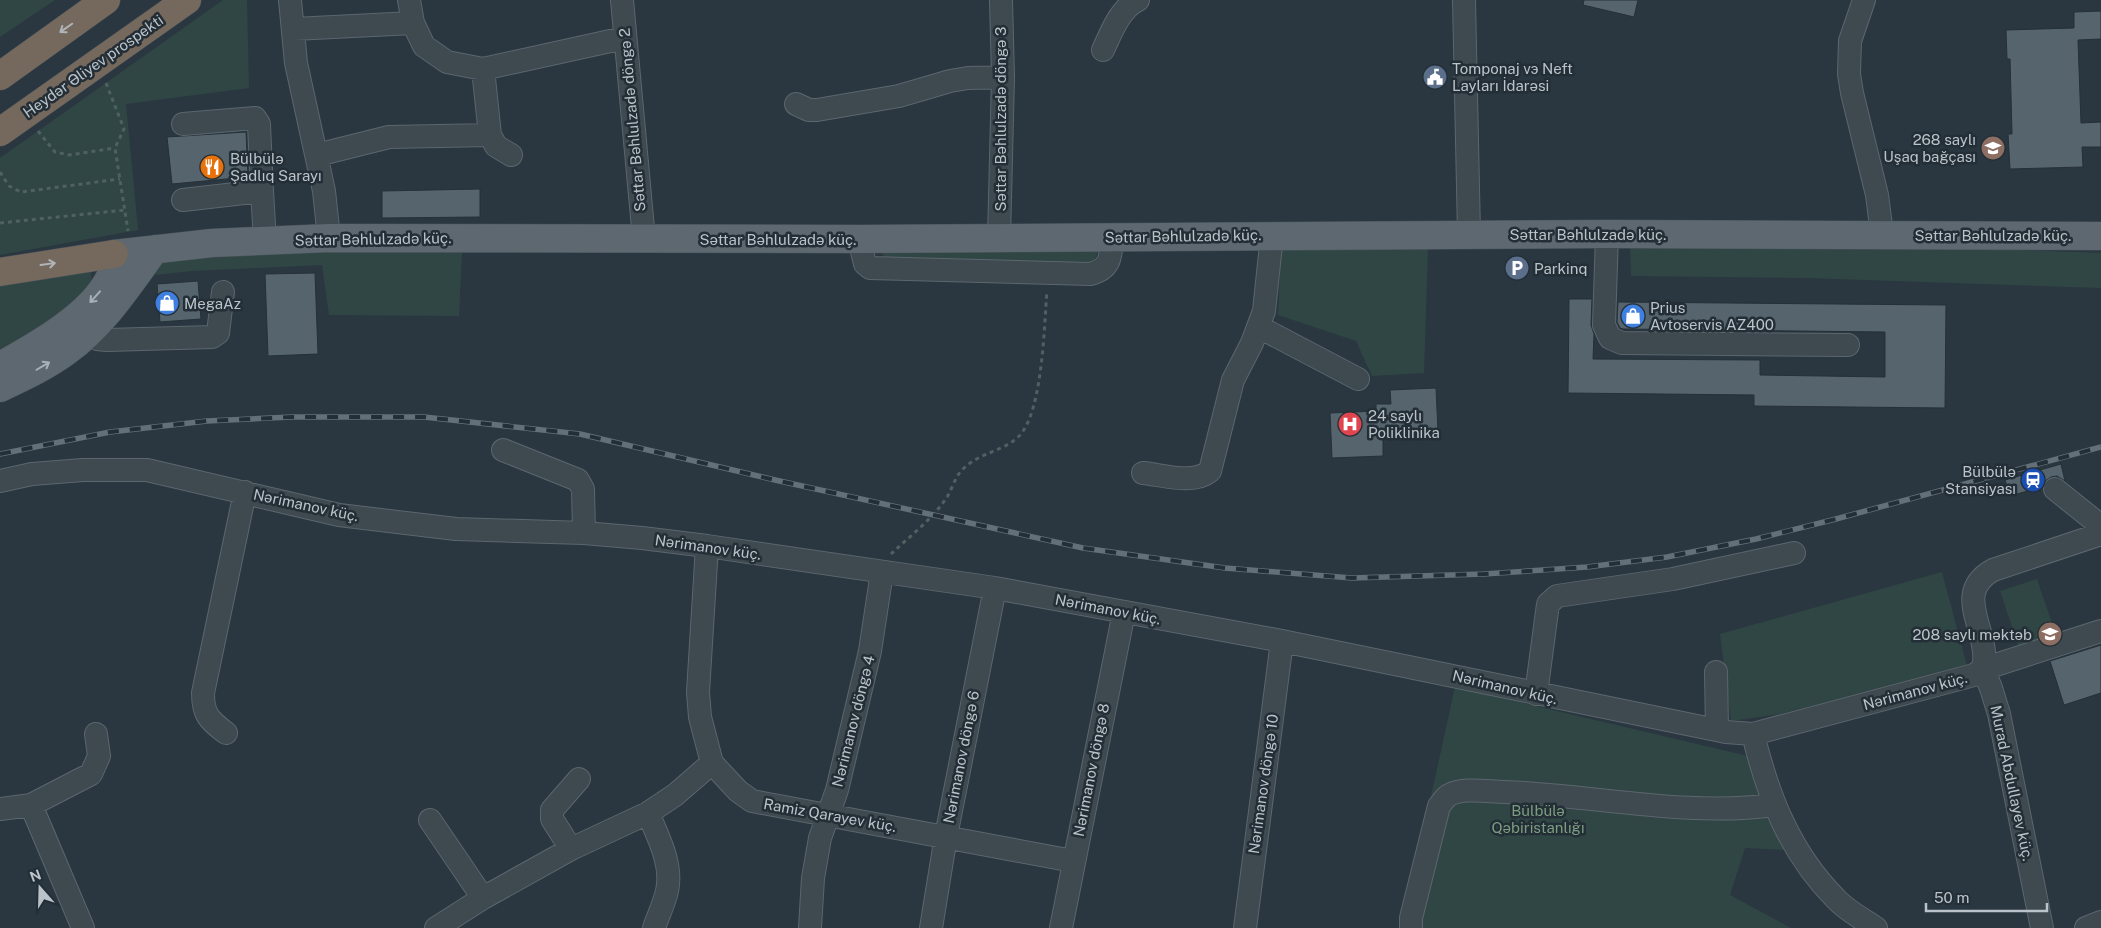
<svg xmlns="http://www.w3.org/2000/svg" width="2101" height="928" viewBox="0 0 2101 928" font-family="'Public Sans',sans-serif">
  <style>
    .green { fill: #304644 }
    .building { fill: #56646d; stroke: #253038 }
    .lines { fill: none; stroke-linecap: round; stroke-linejoin: round }
    .minor-casing { stroke: #5c666e; stroke-width: 24 }
    .major-casing { stroke: #48525a; stroke-width: 29 }
    .highway-casing { stroke: #49535b; stroke-width: 29 }
    .path { stroke: #4f6161; stroke-width: 3; stroke-dasharray: 4 4; stroke-linecap: butt }
    .minor { stroke: #3e4950; stroke-width: 22 }
    .major { stroke: #5d6870; stroke-width: 28 }
    .highway { stroke: #75685c; stroke-width: 28 }
    .rail-casing { stroke: #636f79; stroke-width: 5.5 }
    .rail { stroke: #232e36; stroke-width: 4; stroke-dasharray: 11; stroke-linecap: butt }
    .oneway { stroke: #b0b5ba }
    .oneway2 { stroke: #a8b1b8 }
    .labels { text-anchor: middle; dominant-baseline: central; stroke-width: 5; stroke-linejoin: round; paint-order: stroke }
    .street-label { font-size: 15px; fill: #bbc3ca; stroke: #232e36 }
    .poi-label { font-size: 15px; fill: #bbc3ca; stroke: #232e36; text-anchor: start }
    .park-label { font-size: 15px; fill: #7c9d7f; stroke: #232e36 }
  </style>
  <rect width="100%" height="100%" fill="#2a3740"/>
  <path class="green" d="M 0,0 L 55,0 L 0,37 Z
    M 223,0 L 247,0 L 249,88 L 126,104 L 138,230 L 0,255 L 0,158 Z
    M 1630,242 L 1915,246 L 2101,253 L 2101,288 L 1806,278 L 1631,276 Z
    M 881,245 L 1099,249 L 1092,266 L 885,263 Z
    M 1281,248 L 1428,248 L 1424,373 L 1372,376 L 1356,341 L 1278,315 Z
    M 274,250 L 462,252 L 459,316 L 329,315 L 322,265 L 192,271 L 155,275 L 156,262 Z
    M 91,271 L 92,284 L 83,300 L 0,355 L 0,284 Z
    M 1942,572 L 1967,666 L 1780,714 L 1731,721 L 1720,634 Z
    M 2037,579 L 2056,635 L 2019,648 L 2000,591 Z
    M 1455,687 L 1748,756 L 1785,850 L 1745,848 L 1730,895 L 1791,928 L 1400,928 L 1406,910 Z"/>
  <path class="building" d="M 1584,0 L 1638,0 L 1634,17 L 1583,5 Z
    M 2101,11 L 2101,39 L 2078,40 L 2081,123 L 2101,122 L 2101,147 L 2082,147 L 2083,167 L 2010,169 L 2008,134 L 2012,134 L 2010,59 L 2007,59 L 2006,30 L 2074,28 L 2074,12 Z
    M 246,132 L 248,177 L 172,184 L 167,137 Z
    M 480,189 L 480,217 L 382,218 L 382,191 Z
    M 315,273 L 318,354 L 268,356 L 265,274 Z
    M 198,281 L 201,319 L 160,322 L 157,284 Z
    M 1569,299 L 1592,299 L 1591,325 L 1594,334 L 1593,359 L 1760,360 L 1760,375 L 1885,377 L 1885,332 L 1623,329 L 1620,328 L 1617,322 L 1618,302 L 1946,305 L 1945,408 L 1754,406 L 1754,395 L 1568,393 Z
    M 1436,388 L 1438,431 L 1383,434 L 1383,456 L 1332,458 L 1330,413 L 1376,411 L 1376,404 L 1391,404 L 1390,390 Z
    M 2061,464 L 2065,481 L 2057,476 L 2051,477 L 2045,481 L 2042,487 L 2010,496 L 2005,480 Z
    M 2101,645 L 2101,693 L 2064,705 L 2050,661 Z"/>
  <g class="lines">
    <defs>
      <path id="minor" d="M 290,0 L 296,63 L 324,191 L 329,238
        M 622,0 L 644,239
        M 1464,0 L 1469,234
        M 1864,0 L 1850,41 L 1849,74 L 1852,93 L 1877,195 L 1882,234
        M 413,23 L 424,46 L 447,62 L 483,69 L 624,38
        M 294,29 L 413,23 L 409,0
        M 1103,50 C 1111,33 1120,8 1138,0
        M 483,69 L 490,135 L 496,146 L 511,155
        M 796,104 L 809,110 L 817,110 L 899,96 L 950,81 L 968,78 L 1003,77
        M 183,124 L 255,118 L 259,124 L 262,191
        M 317,155 L 389,137 L 490,135
        M 183,200 L 262,191 L 265,241
        M 1607,234 L 1604,325 L 1610,338 L 1622,343 L 1848,345
        M 999,238 L 1003,77 L 1001,0
        M 859,239 L 865,264 L 870,268 L 1090,274 C 1111,269 1111,256 1112,237
        M 1259,327 L 1358,379
        M 89,333 L 97,339 L 107,340 L 212,337 L 218,333 L 223,292
        M 503,450 L 578,480 L 583,489 L 584,533
        M 1143,473 C 1164,475 1193,485 1210,471 L 1233,380 L 1252,343 L 1264,311 L 1272,235
        M 0,481 L 32,474 L 83,470 L 147,470 L 339,515 L 456,529 L 584,533 L 642,538 L 707,546 L 995,588 L 1282,641 L 1726,732 L 1753,734 L 1974,675 L 1983,669 C 1992,632 1950,594 1993,570 L 2101,534
        M 2055,489 L 2101,526
        M 707,546 L 698,692 L 700,717 L 712,763
        M 1716,672 L 1717,730
        M 1536,694 L 1548,604 L 1557,596 L 1673,579 L 1794,553
        M 226,733 C 209,720 203,715 203,693 L 245,492
        M 1753,734 C 1768,796 1790,853 1836,899 C 1847,911 1863,919 1876,928
        M 31,805 L 83,928
        M 0,809 L 31,805 L 91,774 L 99,756 L 96,734
        M 648,813 C 658,837 673,864 667,891 C 664,904 658,916 654,928
        M 430,820 L 483,898
        M 571,849 L 552,819 L 552,810 L 579,779
        M 436,928 L 483,898 L 571,849 L 648,813 L 675,795 L 712,763 L 738,791 L 752,801 L 1073,861
        M 810,928 L 813,878 L 820,838 L 837,790 L 870,651 L 882,572
        M 931,928 L 946,836 L 995,588
        M 1061,928 L 1124,612
        M 1245,928 L 1282,641
        M 1411,928 L 1411,918 L 1439,806 C 1442,803 1445,797 1449,795 C 1464,787 1489,792 1505,792 C 1594,795 1686,817 1774,805
        M 2042,928 L 1999,714 L 1991,688 L 1983,669 L 2101,631
        M 2086,928 L 2101,922"/>
      <path id="major" d="M 0,366 C 36,346 92,315 110,277 C 113,269 113,262 114,254 L 212,243 L 329,238 L 859,239 L 1607,234 L 2101,236
        M 0,388 C 23,377 47,366 67,351 C 104,324 128,286 155,249"/>
      <path id="highway" d="M 0,76 L 106,0
        M 0,132 L 187,0
        M 0,272 L 114,254"/>
    </defs>
    <use href="#minor" class="minor-casing"/>
    <use href="#major" class="major-casing"/>
    <use href="#highway" class="highway-casing"/>
    <path class="path" d="M 106,83 L 124,129 L 115,148 L 128,231
      M 38,131 L 55,152 L 69,155 L 115,148
      M 0,172 L 9,186 L 21,192 L 120,179
      M 0,223 L 125,210
      M 891,554 C 909,537 931,520 945,500 C 952,491 954,478 962,470 C 978,453 1001,452 1017,438 C 1043,416 1044,325 1047,291"/>
    <use href="#minor" class="minor"/>
    <use href="#major" class="major"/>
    <use href="#highway" class="highway"/>
    <defs>
      <path id="rail" d="M 0,454 L 110,432 L 207,421 L 291,417 L 424,417 L 580,434 L 775,480 L 1083,548 L 1225,568 L 1352,578 L 1484,574 L 1587,567 L 1667,557 L 1756,539 L 1836,519 L 2101,447"/>
    </defs>
    <use href="#rail" class="rail-casing"/>
    <use href="#rail" class="rail"/>
  </g>
  <defs><path id="oneway-shaft" d="M-6 0H5M1.5-3L5.5 0L1.5 3" fill="none" stroke-width="1.6" stroke-linecap="round" stroke-linejoin="round" transform="scale(1.25)"/></defs>
  <g class="oneway">
    <use href="#oneway-shaft" transform="translate(66 28) rotate(145)"/>
    <use href="#oneway-shaft" transform="translate(48 264) rotate(-8)"/>
  </g>
  <g class="oneway2">
    <use href="#oneway-shaft" transform="translate(95 297) rotate(132)"/>
    <use href="#oneway-shaft" transform="translate(43 366) rotate(-30)"/>
  </g>
  <defs>
    <symbol id="civic-disc" viewBox="-11 -11 22 22"><circle r="9.5" fill="#5c6f8a" stroke="#232e36"/><path d="M-.6-6.5H3V-4.5H.6V-3L4-1V1h2V6H-6V1h2V-1L-.6-3ZM-1.2 2.5V6h2.4V2.5Z" fill="#fff"/></symbol>
    <symbol id="school-disc" viewBox="-11 -11 22 22"><circle r="9.5" fill="#8d6e63" stroke="#232e36"/><path d="M0-5L7-2L0 1L-7-2ZM-4 1L0 2.5L4 1V4Q0 6-4 4Z" fill="#fff"/></symbol>
    <symbol id="restaurant-disc" viewBox="-11 -11 22 22"><circle r="9.5" fill="#e8710a" stroke="#232e36"/><path d="M-5-6h1v4h1v-4h1v4h1v-4h1v5L-1.5 .5V6h-2V.5L-5-1ZM5-6V6H3V1.5H1.5Q1.5-4 5-6Z" fill="#fff"/></symbol>
    <symbol id="parking-disc" viewBox="-11 -11 22 22"><circle r="9.5" fill="#5c6f8a" stroke="#232e36"/><path d="M-3.5-5.5H1a3.5 3.5 0 0 1 0 7H-1V5.5H-3.5ZM-1-3.4V-.6H.8a1.4 1.4 0 0 0 0-2.8Z" fill="#fff"/></symbol>
    <symbol id="shop-disc" viewBox="-11 -11 22 22"><circle r="9.5" fill="#3f7fe0" stroke="#232e36"/><path d="M-5-2.5h2.3a2.7 3.5 0 0 1 5.4 0H5L5.5 6h-11ZM-1.5-2.5h3a1.5 2.3 0 0 0-3 0Z" fill="#fff"/></symbol>
    <symbol id="hospital-disc" viewBox="-11 -11 22 22"><circle r="9.5" fill="#e0444e" stroke="#232e36"/><path d="M-5-5h3v3.5h4V-5h3V5h-3V1.5h-4V5h-3Z" fill="#fff"/></symbol>
    <symbol id="station-disc" viewBox="-11 -11 22 22"><circle r="9.5" fill="#1a4fb4" stroke="#232e36"/><path d="M-3-6H3Q5-6 5-4V2Q5 4 3 4L4.5 6H3L1.5 4h-3L-3 6H-4.5L-3 4Q-5 4-5 2V-4Q-5-6-3-6ZM-3.5-4v3h7v-3ZM-3.5 1v1.5H-2V1ZM2 1v1.5H3.5V1Z" fill="#fff"/></symbol>
  </defs>
  <g fill-rule="evenodd">
    <use href="#civic-disc" x="1421" y="63" width="28" height="28"/>
    <use href="#school-disc" x="1979" y="134" width="28" height="28"/>
    <use href="#restaurant-disc" x="198" y="153" width="28" height="28"/>
    <use href="#parking-disc" x="1503" y="254" width="28" height="28"/>
    <use href="#shop-disc" x="153" y="289" width="28" height="28"/>
    <use href="#shop-disc" x="1619" y="302" width="28" height="28"/>
    <use href="#hospital-disc" x="1336" y="410" width="28" height="28"/>
    <use href="#station-disc" x="2019" y="466" width="28" height="28"/>
    <use href="#school-disc" x="2036" y="620" width="28" height="28"/>
  </g>
  <g class="labels">
    <g class="street-label">
      <text transform="translate(93 66) rotate(-35)">Heydər Əliyev prospekti</text>
      <text transform="translate(1000 119) rotate(-90)">Səttar Bəhlulzadə döngə 3</text>
      <text transform="translate(632 120) rotate(-95)">Səttar Bəhlulzadə döngə 2</text>
      <text x="1588" y="234">Səttar Bəhlulzadə küç.</text>
      <text x="1993" y="235">Səttar Bəhlulzadə küç.</text>
      <text transform="translate(1183 236) rotate(-1)">Səttar Bəhlulzadə küç.</text>
      <text transform="translate(373 239) rotate(-1)">Səttar Bəhlulzadə küç.</text>
      <text x="778" y="239">Səttar Bəhlulzadə küç.</text>
      <text transform="translate(306 505) rotate(12)">Nərimanov küç.</text>
      <text transform="translate(708 547) rotate(8)">Nərimanov küç.</text>
      <text transform="translate(1108 609) rotate(11)">Nərimanov küç.</text>
      <text transform="translate(1505 687) rotate(13)">Nərimanov küç.</text>
      <text transform="translate(1915 691) rotate(-15)">Nərimanov küç.</text>
      <text transform="translate(853 721) rotate(-76)">Nərimanov döngə 4</text>
      <text transform="translate(961 757) rotate(-79)">Nərimanov döngə 6</text>
      <text transform="translate(1091 770) rotate(-79)">Nərimanov döngə 8</text>
      <text transform="translate(2012 783) rotate(78)">Murad Abdullayev küç.</text>
      <text transform="translate(1263 784) rotate(-82)">Nərimanov döngə 10</text>
      <text transform="translate(830 815) rotate(10)">Ramiz Qarayev küç.</text>
    </g>
    <g class="poi-label">
      <text x="1452" y="68">Tomponaj vэ Neft<tspan x="1452" dy="17">Layları İdarəsi</tspan></text>
      <text x="1976" y="139" text-anchor="end">268 saylı<tspan x="1976" dy="17">Uşaq bağçası</tspan></text>
      <text x="230" y="158">Bülbülə<tspan x="230" dy="17">Şadlıq Sarayı</tspan></text>
      <text x="1534" y="268">Parkinq</text>
      <text x="184" y="303">MegaAz</text>
      <text x="1650" y="307">Prius<tspan x="1650" dy="17">Avtoservis AZ400</tspan></text>
      <text x="1368" y="415">24 saylı<tspan x="1368" dy="17">Poliklinika</tspan></text>
      <text x="2016" y="471" text-anchor="end">Bülbülə<tspan x="2016" dy="17">Stansiyası</tspan></text>
      <text x="2032" y="634" text-anchor="end">208 saylı məktəb</text>
    </g>
    <g class="park-label">
      <text x="1538" y="810">Bülbülə<tspan x="1538" dy="17">Qəbiristanlığı</tspan></text>
    </g>
  </g>
  <g transform="translate(40 888) rotate(340)" stroke="#232e36" stroke-width="4" paint-order="stroke">
  <path d="M0-4L9 19L0 12L-9 19Z" fill="#bbc3ca"/>
  <text y="-8" font-size="14" font-weight="bold" text-anchor="middle" fill="#bbc3ca">N</text>
  </g>
  <path d="M1926 903v8h121v-8" fill="none" stroke="#bbc3ca" stroke-width="2.5"/>
  <text x="1934" y="903" font-size="15" fill="#bbc3ca" stroke="#232e36" stroke-width="4" paint-order="stroke">50 m</text>
</svg>
